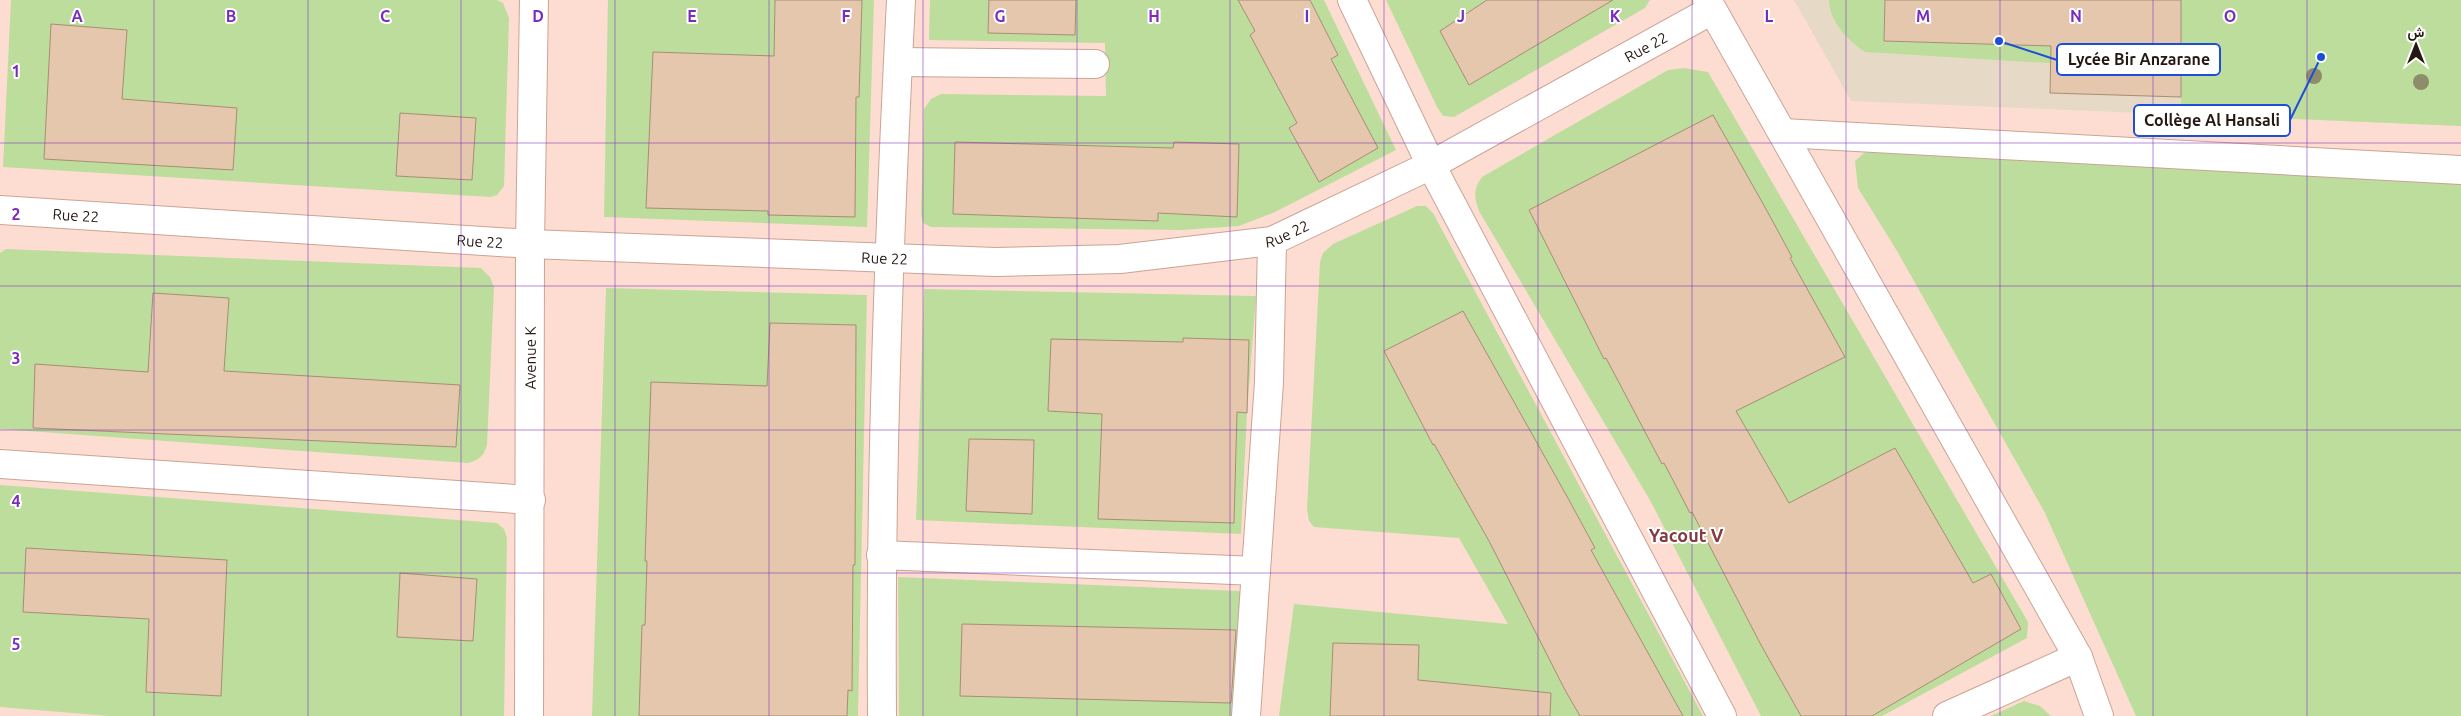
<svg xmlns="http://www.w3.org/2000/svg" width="2461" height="716" viewBox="0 0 2461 716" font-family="Ubuntu,Vazirmatn,sans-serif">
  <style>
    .education { fill: #e6d9c5 }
    .green { fill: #bddd9d }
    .building { fill: #e4c7ac; stroke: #a88d73 }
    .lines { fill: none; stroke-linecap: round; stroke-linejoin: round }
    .street-casing { stroke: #caa495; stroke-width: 30 }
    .street { stroke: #fff; stroke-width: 28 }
    .tree { fill: #8e8c6a }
    .grid { fill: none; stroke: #7b2cbf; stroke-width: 1; stroke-opacity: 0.55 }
    .labels { text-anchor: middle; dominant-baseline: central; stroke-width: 4; stroke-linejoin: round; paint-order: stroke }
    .street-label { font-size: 15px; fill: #261813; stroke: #fff }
    .quarter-label { font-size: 18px; font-weight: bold; fill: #833b41; stroke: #fff }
    .grid-label { font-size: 16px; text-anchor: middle; font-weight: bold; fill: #7b2cbf; stroke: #fff; stroke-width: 4; stroke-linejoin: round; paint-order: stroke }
    .leader { fill: none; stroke: #1d4ed8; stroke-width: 2 }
    .callout-dot { fill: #1d4ed8; stroke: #fff; stroke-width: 2 }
    .callout { fill: #fff; stroke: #1d4ed8; stroke-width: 2 }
    .callout-label { font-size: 16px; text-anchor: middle; font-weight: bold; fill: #261813 }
  </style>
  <rect width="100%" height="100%" fill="#fdddd1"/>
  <path class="education" d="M 1794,0 L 2461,0 L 2461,126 L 1851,101 Z"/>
  <path class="green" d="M 11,0 L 497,0 L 503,3 L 509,18 L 504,186 L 497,195 L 490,197 L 3,167 Z
    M 608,0 L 874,0 L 867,227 L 604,217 Z
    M 930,0 L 1324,0 L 1396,150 L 1275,212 L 1239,226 L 1182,230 L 931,227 L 923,223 L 921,214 L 924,109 L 931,99 L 941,94 L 1106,96 L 1105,43 L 929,40 Z
    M 1386,0 L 1650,0 L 1645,8 L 1454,117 L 1443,116 L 1437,107 Z
    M 1829,0 L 2461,0 L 2461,126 L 2181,114 L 2181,71 L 1865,52 C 1849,41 1829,22 1829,0 Z
    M 1684,68 L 1708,72 L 2028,622 L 2027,638 L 1882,716 L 1761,716 L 1651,502 L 1479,211 C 1474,196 1473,190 1482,177 L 1668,70 Z
    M 1876,150 L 2461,182 L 2461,716 L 2136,716 L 2044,511 L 1897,251 L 1858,188 L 1855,161 L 1864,153 Z
    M 1417,206 L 1426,206 L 1433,213 L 1703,716 L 1279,716 L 1294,604 L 1508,624 L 1459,538 L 1314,527 L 1309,521 L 1307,509 L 1320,262 L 1323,253 L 1333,244 Z
    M 6,249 L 481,268 L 490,277 L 494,287 L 487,445 C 484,456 479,460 468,463 L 0,429 L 0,253 Z
    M 606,288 L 867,295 L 858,716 L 592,716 Z
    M 924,289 L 1256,296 L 1247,413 L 1241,534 L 916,520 Z
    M 0,485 L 497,523 L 504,529 L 507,538 L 504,716 L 109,716 L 0,707 Z
    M 898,577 L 1239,591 L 1247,600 L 1240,716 L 899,716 Z
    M 2024,701 L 2040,706 L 2051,716 L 1991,716 Z"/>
  <path class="building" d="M 775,0 L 862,0 L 859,97 L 856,97 L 855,217 L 768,215 L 768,211 L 646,208 L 653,52 L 774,56 Z
    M 989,0 L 1076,0 L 1075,35 L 988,33 Z
    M 1238,0 L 1310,0 L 1338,55 L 1331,59 L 1378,148 L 1319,182 L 1289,128 L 1297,123 L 1250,35 L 1255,31 Z
    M 1487,0 L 1613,0 L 1469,85 L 1440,31 Z
    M 1885,0 L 2181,0 L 2181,97 L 2050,93 L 2051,46 L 1884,41 Z
    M 51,24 L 127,30 L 122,99 L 237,108 L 233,170 L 44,159 Z
    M 400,113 L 476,118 L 472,180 L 396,176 Z
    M 1713,115 L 1766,209 L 1792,257 L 1790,258 L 1845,357 L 1736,411 L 1789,503 L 1895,448 L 1973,583 L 1991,574 L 2021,629 L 1872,716 L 1801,716 L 1761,645 L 1692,512 L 1690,513 L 1664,463 L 1662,464 L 1606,358 L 1604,359 L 1529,210 Z
    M 955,142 L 1173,148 L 1174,142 L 1239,144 L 1237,217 L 1158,213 L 1158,221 L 953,214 Z
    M 153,293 L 229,298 L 224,371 L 460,385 L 456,447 L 33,428 L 35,364 L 148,372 Z
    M 1463,311 L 1569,500 L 1595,548 L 1591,550 L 1683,716 L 1580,716 L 1565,690 L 1489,541 L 1434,444 L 1433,445 L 1384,351 Z
    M 770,323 L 856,325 L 855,565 L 853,565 L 852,691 L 848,690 L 847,716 L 639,716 L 642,625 L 645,625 L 647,561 L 645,561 L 651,382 L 767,386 Z
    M 1183,338 L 1249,340 L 1247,413 L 1237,412 L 1234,523 L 1098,519 L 1102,414 L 1048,411 L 1051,339 L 1183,342 Z
    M 969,439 L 1034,440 L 1032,514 L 966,511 Z
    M 26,548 L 227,560 L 221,696 L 146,692 L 149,619 L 23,612 Z
    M 400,573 L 477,579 L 473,641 L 397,637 Z
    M 962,624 L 1236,630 L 1231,703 L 960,696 Z
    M 1333,643 L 1419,645 L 1418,680 L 1551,693 L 1550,716 L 1330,716 Z"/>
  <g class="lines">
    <defs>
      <g id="street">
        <path d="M 1352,0 L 1431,165 L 1722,716"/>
        <path d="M 1707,0 L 2078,657 L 2099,716"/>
        <path d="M 898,62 L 1095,64"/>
        <path d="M 1783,133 L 2461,170"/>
        <path id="s1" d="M 0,210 L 530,244 L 995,262 L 1120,259 L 1272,241 L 1431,165 L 1712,10"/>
        <path d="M 0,464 L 531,500"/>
        <path d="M 881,555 L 1256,571"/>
        <path id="s2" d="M 529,716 L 530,244 L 534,0"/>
        <path d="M 882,716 C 880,477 889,239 901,0"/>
        <path d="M 1246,716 L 1269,382 L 1272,241"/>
        <path d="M 1947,716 L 2078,657"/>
      </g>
    </defs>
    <use href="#street" class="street-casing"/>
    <use href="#street" class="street"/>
  </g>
  <g class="tree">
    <circle cx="2314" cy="76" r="8"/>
    <circle cx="2421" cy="82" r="8"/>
  </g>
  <path class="grid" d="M 154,0 L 154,716M 308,0 L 308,716M 461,0 L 461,716M 615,0 L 615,716M 769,0 L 769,716M 923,0 L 923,716M 1077,0 L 1077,716M 1230,0 L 1230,716M 1384,0 L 1384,716M 1538,0 L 1538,716M 1692,0 L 1692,716M 1846,0 L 1846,716M 2000,0 L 2000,716M 2153,0 L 2153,716M 2307,0 L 2307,716M 0,143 L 2461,143M 0,286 L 2461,286M 0,430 L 2461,430M 0,573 L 2461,573"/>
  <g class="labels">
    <g class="street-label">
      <text stroke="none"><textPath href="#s1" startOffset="1696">Rue 22</textPath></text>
      <text stroke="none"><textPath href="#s1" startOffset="76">Rue 22</textPath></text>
      <text stroke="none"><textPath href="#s1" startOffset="1291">Rue 22</textPath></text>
      <text stroke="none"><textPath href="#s1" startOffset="481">Rue 22</textPath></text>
      <text stroke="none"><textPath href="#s1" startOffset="886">Rue 22</textPath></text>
      <text stroke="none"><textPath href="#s2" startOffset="358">Avenue K</textPath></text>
    </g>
    <g class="quarter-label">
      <text x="1686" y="535">Yacout V</text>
    </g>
  </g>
  <g class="grid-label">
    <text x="77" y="22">A</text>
    <text x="231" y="22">B</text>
    <text x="385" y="22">C</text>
    <text x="538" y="22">D</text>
    <text x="692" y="22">E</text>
    <text x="846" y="22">F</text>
    <text x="1000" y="22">G</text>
    <text x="1154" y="22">H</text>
    <text x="1307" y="22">I</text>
    <text x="1461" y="22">J</text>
    <text x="1615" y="22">K</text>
    <text x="1769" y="22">L</text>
    <text x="1923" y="22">M</text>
    <text x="2076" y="22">N</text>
    <text x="2230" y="22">O</text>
    <text x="16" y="77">1</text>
    <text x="16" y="220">2</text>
    <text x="16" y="364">3</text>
    <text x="16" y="507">4</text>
    <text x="16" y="650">5</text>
  </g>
  <path class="leader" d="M1999 41L2057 60M2321 57L2290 120"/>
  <g class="callout-dot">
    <circle cx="1999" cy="41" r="5"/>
    <circle cx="2321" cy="57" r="5"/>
  </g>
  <g class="callout">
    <rect x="2057" y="44" width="163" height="31" rx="5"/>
    <rect x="2134" y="105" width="156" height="31" rx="5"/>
  </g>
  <g class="callout-label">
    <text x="2139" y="65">Lycée Bir Anzarane</text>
    <text x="2212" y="126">Collège Al Hansali</text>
  </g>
  <g transform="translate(2416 45)" stroke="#ffffff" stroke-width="4" paint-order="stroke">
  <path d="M0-4L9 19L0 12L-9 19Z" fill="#261813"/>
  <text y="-8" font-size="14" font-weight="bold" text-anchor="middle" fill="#261813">ش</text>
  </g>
</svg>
